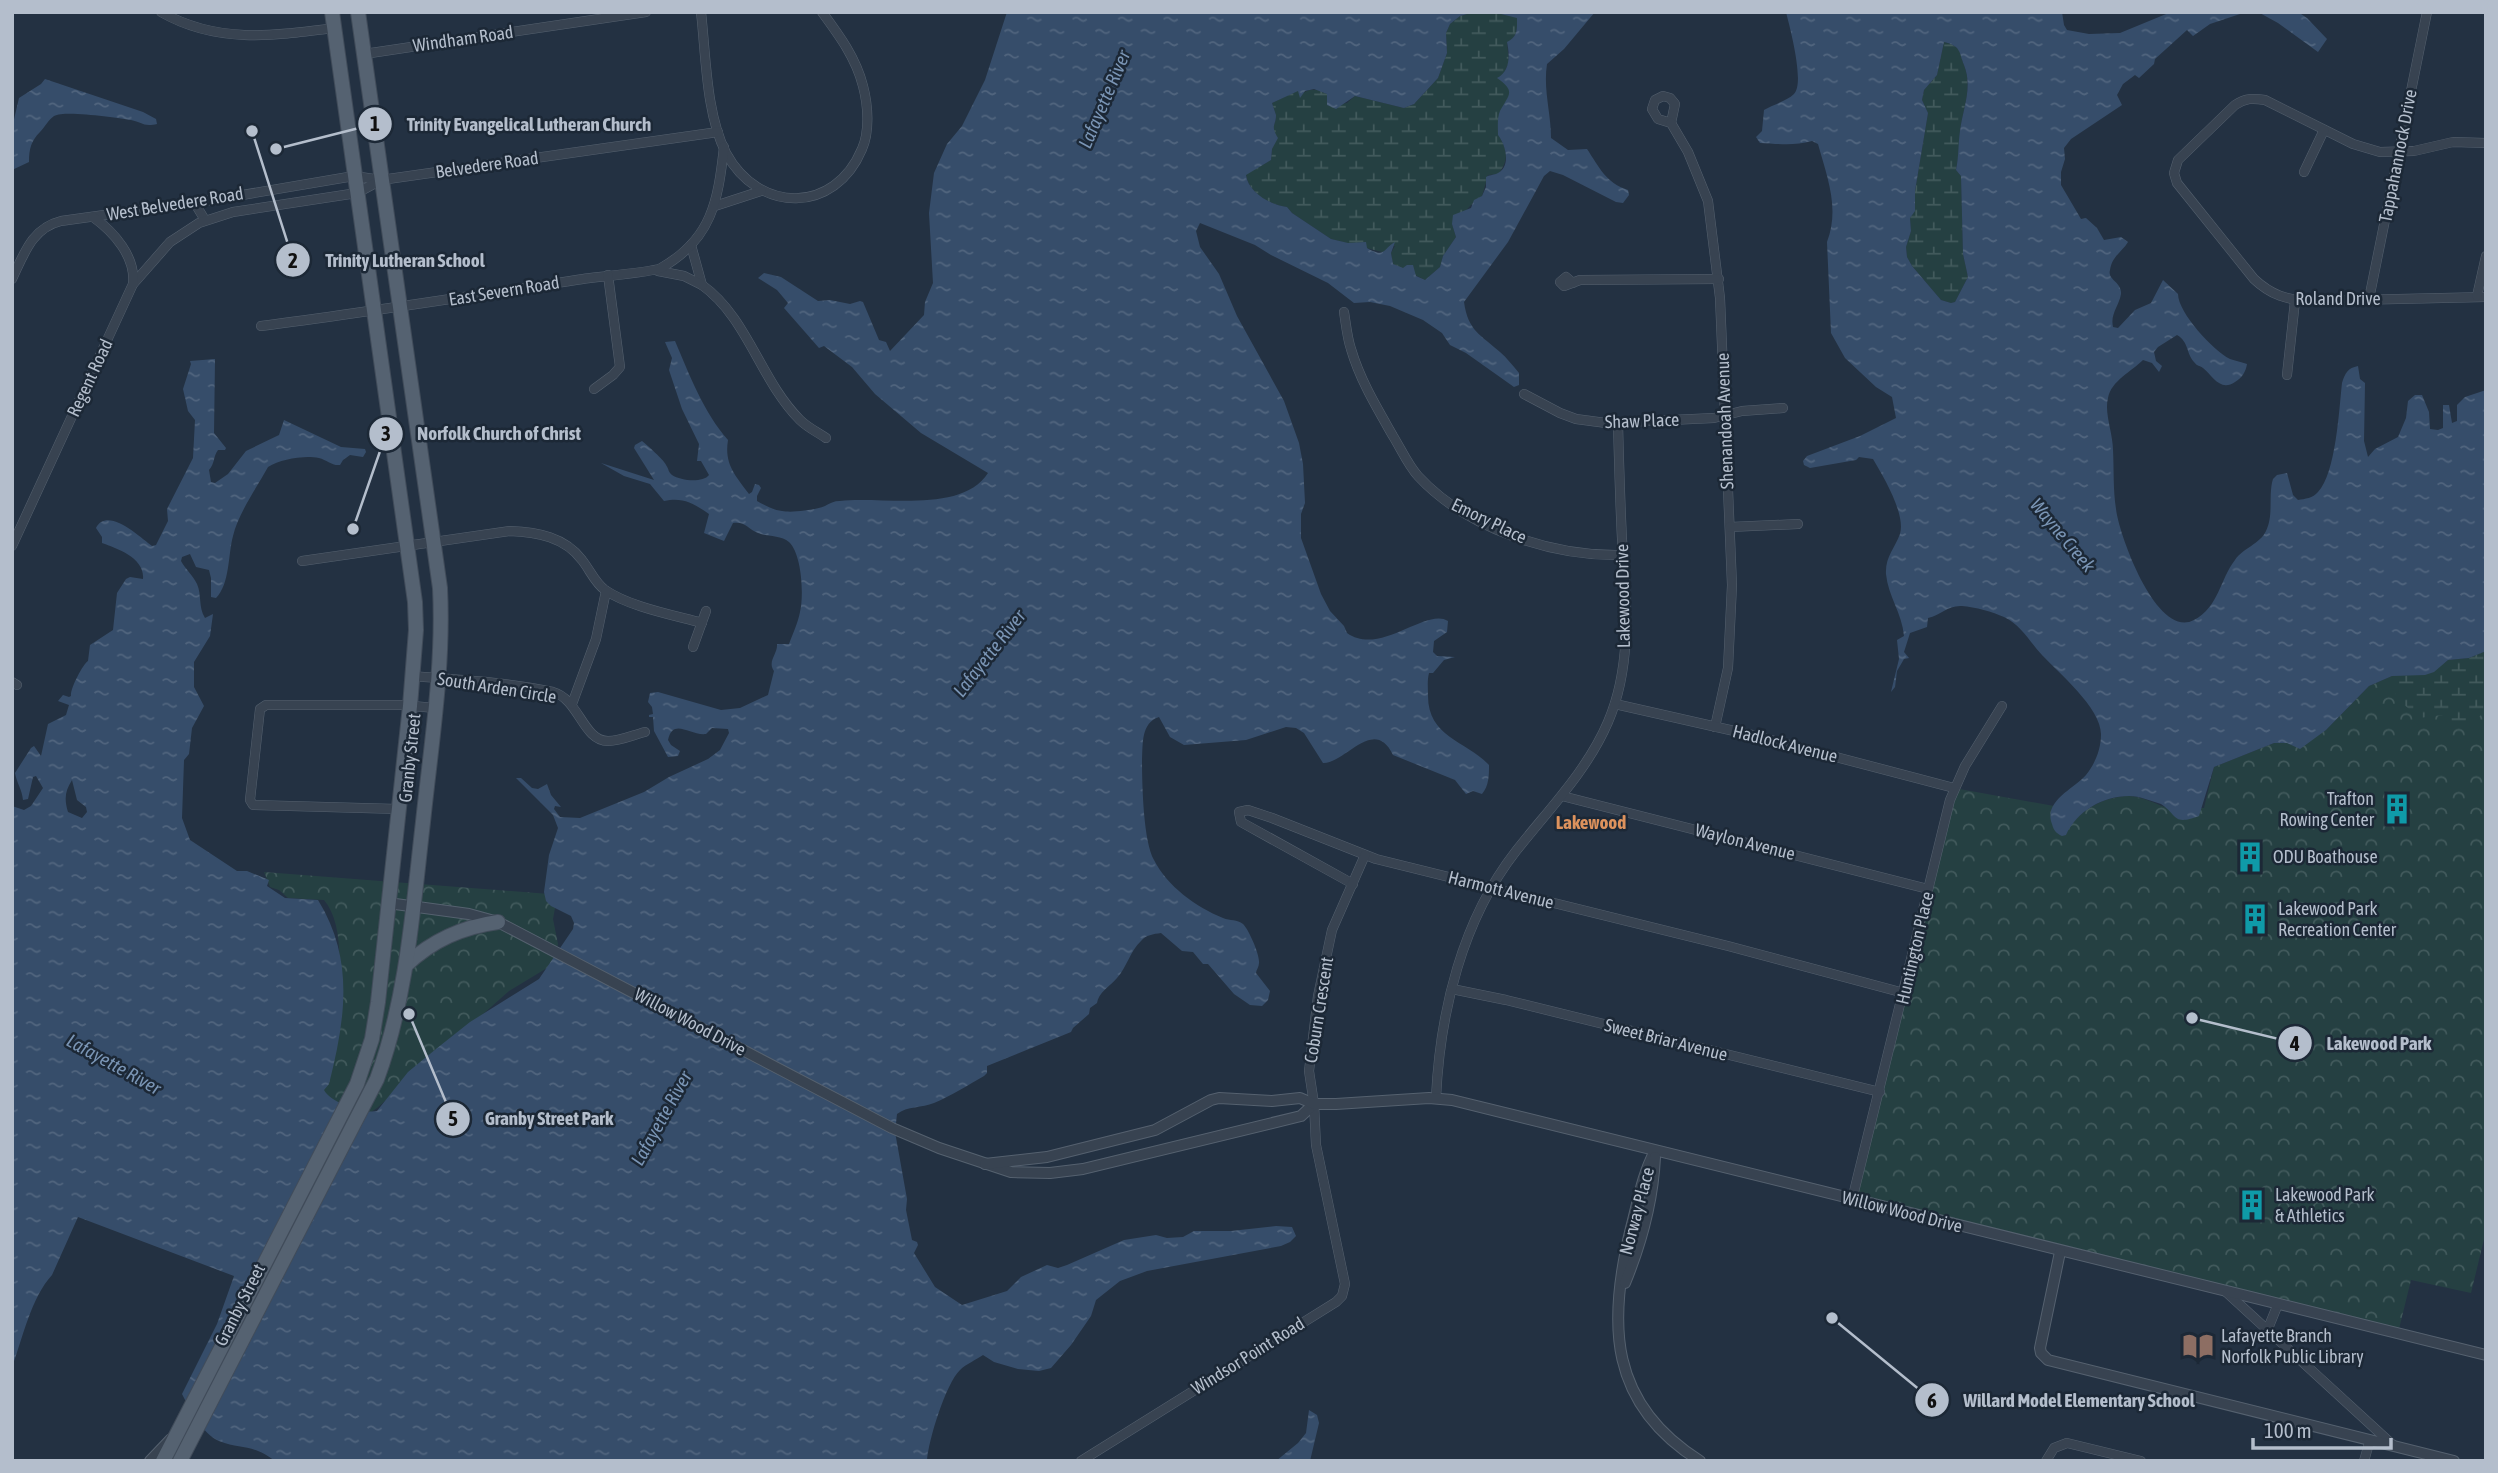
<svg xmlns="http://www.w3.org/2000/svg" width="2498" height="1473" viewBox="0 0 2498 1473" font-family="'Asap Condensed',sans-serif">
<defs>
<pattern id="forest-crowns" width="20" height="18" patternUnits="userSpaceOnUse" patternTransform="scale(1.75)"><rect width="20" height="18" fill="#254042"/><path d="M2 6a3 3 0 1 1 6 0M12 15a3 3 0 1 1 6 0" fill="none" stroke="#425a5c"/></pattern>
<pattern id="wetland-marsh" width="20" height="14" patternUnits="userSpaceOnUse" patternTransform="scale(1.75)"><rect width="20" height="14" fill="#254042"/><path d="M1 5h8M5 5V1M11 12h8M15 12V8" fill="none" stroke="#425a5c"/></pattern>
<pattern id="water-ripples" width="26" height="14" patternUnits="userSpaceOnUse" patternTransform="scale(1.75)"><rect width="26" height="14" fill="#364d6a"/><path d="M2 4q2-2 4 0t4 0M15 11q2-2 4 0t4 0" fill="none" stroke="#51657e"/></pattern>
</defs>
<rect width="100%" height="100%" fill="#233142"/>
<g fill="url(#forest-crowns)">
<path d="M2486,651V1231L2471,1293L2411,1280L2398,1333L1852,1200L1954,788L2054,806L2051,810L2066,834C2077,811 2102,797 2128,796C2141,796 2153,803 2165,807C2177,810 2192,808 2204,808L2214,767L2274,743H2287L2326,730L2369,686L2392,676L2469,658Z"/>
<path d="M264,872L549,894L555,908L553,919L558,944L554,958L547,968L509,991L377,1108L358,1121L318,1090C328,1043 357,939 324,900L288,898L279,890L270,887Z"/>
</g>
<g fill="url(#wetland-marsh)">
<path d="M1474,12H1493L1517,17C1517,30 1518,36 1507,43L1509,62L1503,75L1509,90V97L1500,112L1498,135C1508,148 1509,161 1498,174L1488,175L1482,196C1474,200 1461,217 1452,224L1456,237L1443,256L1440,267L1425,280L1393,264L1391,253L1395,246L1390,245L1385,252H1382L1331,239L1292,213L1287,207C1270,205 1248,193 1246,174L1271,160L1272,149L1277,138C1270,126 1276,126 1276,115L1272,103L1299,90L1300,96C1313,82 1329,95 1342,104L1347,103L1355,96L1404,108L1414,104L1438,78L1447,53L1446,33L1450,24L1460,16Z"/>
<path d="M1944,42C1962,47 1959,51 1964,65C1973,87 1963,108 1960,131C1959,144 1959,156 1956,170L1961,176L1963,254L1968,277L1955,302L1951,303L1941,300L1912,266L1907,257L1906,247L1911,231L1910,218L1915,210V191L1928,113L1922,100L1924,90L1937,75Z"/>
<path d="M2486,651V710L2469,727L2447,725L2442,715L2419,718L2399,700L2387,678L2434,672L2448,660L2469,658Z"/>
</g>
<g fill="url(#water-ripples)" fill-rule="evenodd">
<path d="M1007,12H1474L1460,16L1450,24L1446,33L1447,53L1438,78L1414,104L1404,108L1355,96L1336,109L1327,105V94L1314,89L1305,91L1300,98L1298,91L1272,103L1276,115C1276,126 1270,125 1278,138L1272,149L1271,160L1246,175C1248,192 1270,205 1287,207L1292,213L1331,239L1348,243L1366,242L1367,248C1386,259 1383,248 1395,242L1391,253L1393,264L1403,268L1407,265H1413L1416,276L1425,280L1440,267L1443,256L1456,237L1452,224L1453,215L1471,208L1474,200L1482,196L1486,187V177C1489,175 1493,175 1496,174C1512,168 1506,145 1498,135C1498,128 1497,118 1500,111C1508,95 1517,92 1497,78C1510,71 1510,56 1507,42C1518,36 1517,30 1517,18L1493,12H1595L1564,49L1547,64C1543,89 1551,113 1551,138L1568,150L1587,149C1599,167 1606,183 1628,190L1629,195L1623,203L1616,202L1563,175L1550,171L1544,176L1508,242L1464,302C1468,331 1481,335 1500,352C1507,358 1513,366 1519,373V385L1514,387L1466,353L1450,345L1442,333L1423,320L1390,306L1370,302L1354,303L1328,283L1271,255L1255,245L1200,223L1196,231L1200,247L1219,274L1237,316L1284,401L1299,443L1303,464L1305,503L1301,514V538L1321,594L1330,611L1344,626L1347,633C1380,657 1426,607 1448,621L1447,632L1434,641L1433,652L1437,656L1455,657L1444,660L1433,673H1429C1427,681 1428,688 1428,696C1428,737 1466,741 1489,765C1489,775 1489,786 1482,794L1473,791L1466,794L1455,780L1393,755C1374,715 1345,764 1323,763L1304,733L1296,728L1286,727L1246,740L1184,745L1170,737L1159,717C1141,723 1143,743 1142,759C1142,782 1143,841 1154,860C1167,886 1196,907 1223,918C1230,921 1237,919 1243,924C1249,930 1260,955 1259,963C1259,967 1256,970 1256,973L1270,991L1268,1000L1262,1006L1250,1005L1234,994L1208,964H1203L1193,952L1182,951L1161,933C1153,934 1146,935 1141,941C1130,951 1127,967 1117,978C1110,986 1098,993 1097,1003L1090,1008L1089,1014L1073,1028L1071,1032L987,1066V1073L984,1076C968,1085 951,1096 934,1103C922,1108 907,1106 897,1114L895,1132L907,1199L906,1210L912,1240L917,1242L918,1245L914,1253L935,1287L962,1305L1007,1291L1021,1277L1047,1265L1058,1268L1067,1265L1124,1240L1156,1235L1167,1238L1183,1237L1194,1231H1231L1276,1226L1292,1227L1296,1236L1290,1242L1281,1246L1147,1271L1120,1281L1096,1300L1091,1316L1071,1345L1051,1368L1039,1371L1018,1369L994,1362L983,1355C976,1360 966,1364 960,1370C946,1383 928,1441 927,1461H275C251,1443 242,1450 219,1441C203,1434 190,1410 182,1394L217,1324L234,1276L78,1217L52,1275C31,1298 23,1337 12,1367V806L24,810L31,806L43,788L36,776L33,777L28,799L23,800C22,789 17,784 15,773L31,748L34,746L41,756L48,724L66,715L69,705L58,701L63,695L69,697L71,696C70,689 83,664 88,661L90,645L113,630L117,593L126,579L130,577L143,579C145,558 118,549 102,543V537L96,528C107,506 140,537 152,546L156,545L168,521L167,509L193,458L195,420L188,411L183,389L191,364L190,361L215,359L214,433L226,448L225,450H218C213,457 215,463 209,470L211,482L215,483L228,474L246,451L279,435L284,420L341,447L365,449L366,452L363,457L350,455L343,460L340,465C332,466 327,460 319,458C304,455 281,459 268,467C257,487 238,514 233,536C228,554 230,584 216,598L211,597V578L209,570L196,567L190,554L182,557L181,561C186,570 192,574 197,584C202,595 198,607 205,618L213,614L210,636L194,662V687L204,706L192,728L189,754L184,760L182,818L190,840L237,871H247L269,880L267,886L285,898L318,900C355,960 345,1020 329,1084L324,1090C331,1103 363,1114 377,1111L408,1072L436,1049L470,1022L539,979L573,929L574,923L571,916L551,906L546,901L544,892L549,855L558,828L553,815L516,778H521L532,788L538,789L547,784L551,795L561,807L555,806L554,809L560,817L580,818L644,792L669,777L708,759L720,750L729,733L728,729L712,728L706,734C690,736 673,717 668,740L671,745L680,751L678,756L668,757L654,731L653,717H649V715L653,714L652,707L648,702L650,693L658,692L721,710L740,708L768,695L774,671C767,661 778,654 777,644H789C793,633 798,623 800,612C804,596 802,554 789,542C781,535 767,537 758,533C748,529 745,521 733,523L724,541L704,533L709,514C693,503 683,497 664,501L650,484L624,476L601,463L654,480L634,448L635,445L642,441C646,444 665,461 666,465C670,471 667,470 672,475C681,481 703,483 709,475L701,461H697L699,444L682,409L669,370L672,358L665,342L675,341C689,374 704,413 728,440C724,464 735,475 749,494L752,492L755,484L759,485L761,488L757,496V501C764,505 773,510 782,511C792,513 815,510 825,506C830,503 834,501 840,501C882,496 962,514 988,473L921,433L875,394L852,367L824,346L819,348L784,308L788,303L777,290L758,278L764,273L781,277L818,301L830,300L850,304L860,301L863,302L879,340L886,342L890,351L924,315L925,302L933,283L929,213L934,173L947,144L962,126L985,80ZM72,780L77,800L86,807L87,812L82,818L68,812C64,799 65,791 72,780Z"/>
<path d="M1786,12H2062L2064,25L2067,30L2089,34L2120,33L2171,12H2246L2210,24L2193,36L2187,30L2155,59L2154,64L2139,78L2135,75L2123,84L2117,95L2122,105L2071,139L2064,148L2065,159L2061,172V185L2081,219L2086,218L2097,228L2104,240L2121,237L2128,242C2122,252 2112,256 2110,270C2107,280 2122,282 2121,294C2119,306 2110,314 2113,327L2118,328L2135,310L2151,303L2163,280L2178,294C2178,313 2214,351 2230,359C2235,361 2242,362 2247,364C2246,371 2242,378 2235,382C2220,392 2213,376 2203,368C2199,365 2198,367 2194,362C2186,353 2189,342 2177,335L2158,347L2154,352L2156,361L2162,366L2159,372L2152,363L2143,360C2132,371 2111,381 2108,398C2104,413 2113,433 2113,450C2114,470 2113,490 2116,509C2119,535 2157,640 2194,620C2219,607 2220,579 2235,560C2243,548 2260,544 2266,531C2274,515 2268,495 2273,479L2277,475L2287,473L2293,495L2298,500C2305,499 2313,498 2318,492C2336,473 2339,410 2342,383C2345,373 2348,368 2358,366L2360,379L2365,383L2364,441L2368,457L2375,449L2398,437L2406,418L2408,401L2415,395H2422L2429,412L2430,429L2438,430L2443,428V405H2449L2452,423L2457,421V405L2465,397L2486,390V651L2469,658L2448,660L2434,672L2425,675L2392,676L2369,686L2326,730L2300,749L2287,743H2274L2214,767L2199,816C2172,826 2178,815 2161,804C2151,801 2140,796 2129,796C2103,796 2077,811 2066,835L2062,836C2056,833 2054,831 2052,824C2043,801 2074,789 2086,775C2095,764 2101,749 2101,735C2102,709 2059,673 2042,655C2030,642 2021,625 2004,617C1993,612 1975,607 1962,606C1948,605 1941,615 1928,618L1927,627L1910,633L1904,652L1909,658L1904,659L1897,671L1895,687L1891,692L1899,659L1897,640L1904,636C1902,613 1888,596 1886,574C1885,557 1895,548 1900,534C1906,514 1883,476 1873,459L1859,457L1856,460L1810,468L1804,465L1803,461L1807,456L1860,436L1896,418L1892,397L1876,387L1845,358L1831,333L1827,242C1840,208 1827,177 1818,144L1812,141C1794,146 1779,144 1760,143L1756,137L1762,131L1764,110C1772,105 1787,101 1794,94C1805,83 1790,28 1786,12ZM1944,42C1961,46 1959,52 1964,65C1973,87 1963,108 1960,131C1958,145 1959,156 1956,170L1961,176L1963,254L1968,277L1955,302L1951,303L1941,300L1912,266L1907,257L1906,247L1911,231L1910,218L1915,211V191L1928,113L1922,100L1924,90L1937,75Z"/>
<path d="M2258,12H2298L2307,18L2327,39L2318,52L2278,23Z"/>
<path d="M45,79L143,112L156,119L157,124C143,127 142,122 131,120C116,118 66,110 54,116C48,120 45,127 40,132C31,141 29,149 29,162L12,170V128L19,98L41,84Z"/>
<path d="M1309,1410L1317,1415L1319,1423L1310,1461H1276L1298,1443L1306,1433Z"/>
</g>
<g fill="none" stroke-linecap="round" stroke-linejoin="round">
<g stroke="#55616f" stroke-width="10">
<g id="minor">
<path d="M161,12C217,44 273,36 334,28"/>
<path d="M701,12C706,56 706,114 726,153C759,214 835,214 862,149C870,131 868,105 863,86C856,58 839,35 822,12"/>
<path d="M364,54L646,12"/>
<path d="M1663,96L1670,98L1675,104L1671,123L1658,119L1652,109L1655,100Z"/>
<path d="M1671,123L1688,152L1708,201L1720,298L1732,585L1728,668L1715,727"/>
<path d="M2486,143L2453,142L2414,151L2380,152L2353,144L2265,100C2253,98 2245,98 2235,105L2178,160L2174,173L2177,183L2254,279C2271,295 2287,300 2310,301L2486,297"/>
<path d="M2304,172L2324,130"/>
<path d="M194,202L205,220"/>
<path d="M715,206L761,191"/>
<path d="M691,245L702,285C748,318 760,380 800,420C807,427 817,432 826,438"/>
<path d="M658,271L684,276L702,285"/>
<path d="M12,279C24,254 32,228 61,221L219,199L354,176L381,180L718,132"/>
<path d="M134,283L170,242L199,223L233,212L357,193L381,180"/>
<path d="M1573,283L1566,277L1560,282L1564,286L1580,280L1719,279"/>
<path d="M2477,296L2486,256"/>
<path d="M2369,299L2427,12"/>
<path d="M1344,312C1346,324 1347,337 1351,349C1360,380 1377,408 1393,436C1401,449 1408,465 1418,476C1467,529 1553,557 1623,555"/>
<path d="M261,326C369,312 475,295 583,279C596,277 654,272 661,268C712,239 718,201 724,147"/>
<path d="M2287,375L2295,301"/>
<path d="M594,389L613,375L620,367L608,275"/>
<path d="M1524,394L1560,413L1576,419L1606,423L1714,418L1742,411L1783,408"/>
<path d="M1730,527L1798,524"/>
<path d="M12,546L133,284C136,257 114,232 93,217"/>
<path d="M302,561L510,531C537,532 565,537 582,560C590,570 595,583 605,590C630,607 673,615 702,623"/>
<path d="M693,647L706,611"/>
<path d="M412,676C459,680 508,682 553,692C579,699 583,741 608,741C620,741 633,735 645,732"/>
<path d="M12,682L17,685"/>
<path d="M572,704L596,639L606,591"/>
<path d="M1615,704L1752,735L1954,788"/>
<path d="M1562,796L1928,889"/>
<path d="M398,809L253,805L250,800L260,709L266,705H402L435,708"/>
<path d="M1353,884L1241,822L1239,812L1248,810L1272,818L1376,859L1728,946L1904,993"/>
<path d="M1452,989L1506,1000L1880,1092"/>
<path d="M1436,1098C1440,1012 1462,920 1516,851C1549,809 1587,771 1608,722C1633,664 1626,601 1622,539C1620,500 1619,462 1618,423"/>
<path d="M1852,1200L1950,800L1965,766L2002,706"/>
<path d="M2225,1291L2394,1446"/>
<path d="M2267,1331L2278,1304"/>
<path d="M1081,1461L1336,1302L1342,1296L1345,1284L1316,1145L1314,1104L1309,1071L1318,996L1332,930L1365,855"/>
<path d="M2046,1461L2054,1448L2067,1443L2141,1461"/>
<path d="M2364,1461L2370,1440"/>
</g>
</g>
<g stroke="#55616f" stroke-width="12">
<g id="tertiary">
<path d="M388,903L469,914L498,922L892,1128L939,1148L1011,1172L1050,1173L1083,1169L1301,1116L1314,1104"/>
<path d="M1655,1151C1642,1175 1638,1202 1631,1228C1607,1324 1609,1404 1700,1461"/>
<path d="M985,1164L1047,1157L1155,1130L1211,1100L1219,1098L1272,1101L1300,1098L1314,1104H1336L1429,1098L1452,1100L2486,1355"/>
<path d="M2060,1252L2040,1348L2041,1353L2048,1360L2454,1461"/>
<path d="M1625,1283C1641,1244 1653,1200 1655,1157"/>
<path d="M150,1461L171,1439"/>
</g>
</g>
<g stroke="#414c5a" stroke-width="16">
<g id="primary">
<path d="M406,965C433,940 462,927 498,922"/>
<path d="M163,1461L357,1084L372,1039L378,1002L410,706L416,630L415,602L332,12"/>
<path d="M180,1461L377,1079C407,998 413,908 423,822C431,745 444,667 440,588L358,12"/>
</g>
</g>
<use href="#minor" stroke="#384351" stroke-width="9"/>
<use href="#tertiary" stroke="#384351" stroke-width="10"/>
<use href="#primary" stroke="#556271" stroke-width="14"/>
</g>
<defs>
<g id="building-bare" transform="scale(2.415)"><path d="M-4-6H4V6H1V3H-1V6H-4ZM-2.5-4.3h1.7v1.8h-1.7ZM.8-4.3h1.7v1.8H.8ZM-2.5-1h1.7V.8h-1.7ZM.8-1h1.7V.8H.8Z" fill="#0f9aa8" stroke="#1c2836" stroke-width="2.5" paint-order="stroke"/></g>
<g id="library-bare" transform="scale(2.415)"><path d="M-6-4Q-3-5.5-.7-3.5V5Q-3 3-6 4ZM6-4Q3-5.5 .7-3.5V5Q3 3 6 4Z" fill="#8d6e63" stroke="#1c2836" stroke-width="2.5" paint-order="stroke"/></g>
</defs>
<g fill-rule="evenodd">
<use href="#building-bare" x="2397" y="809"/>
<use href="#building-bare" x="2250" y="857"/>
<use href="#building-bare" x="2255" y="919"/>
<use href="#building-bare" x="2252" y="1205"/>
<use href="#library-bare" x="2198" y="1346"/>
</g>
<g text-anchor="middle" stroke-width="5" stroke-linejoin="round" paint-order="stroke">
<g font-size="18" fill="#b4becc" stroke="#1c2836">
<text transform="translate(463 39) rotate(-8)" y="6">Windham Road</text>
<text transform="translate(2398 156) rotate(-79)" y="6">Tappahannock Drive</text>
<text transform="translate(487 165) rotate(-8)" y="6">Belvedere Road</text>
<text transform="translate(175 204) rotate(-9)" y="6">West Belvedere Road</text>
<text transform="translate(504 291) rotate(-9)" y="6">East Severn Road</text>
<text x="2338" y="305">Roland Drive</text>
<text transform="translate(90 378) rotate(-65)" y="6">Regent Road</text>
<text transform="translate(1642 421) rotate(-2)" y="6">Shaw Place</text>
<text transform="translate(1725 421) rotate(-92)" y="6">Shenandoah Avenue</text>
<text transform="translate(1489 521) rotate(26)" y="6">Emory Place</text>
<text transform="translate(1623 596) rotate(-91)" y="6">Lakewood Drive</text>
<text transform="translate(497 688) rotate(9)" y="6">South Arden Circle</text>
<text transform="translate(1785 744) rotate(14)" y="6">Hadlock Avenue</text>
<text transform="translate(410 758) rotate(-84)" y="6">Granby Street</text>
<text transform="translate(1745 842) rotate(14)" y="6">Waylon Avenue</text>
<text transform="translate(1501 890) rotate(14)" y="6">Harmott Avenue</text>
<text transform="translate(1915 948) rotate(-77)" y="6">Huntington Place</text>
<text transform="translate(1319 1010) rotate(-81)" y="6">Coburn Crescent</text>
<text transform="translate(690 1022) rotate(28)" y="6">Willow Wood Drive</text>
<text transform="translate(1666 1040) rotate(14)" y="6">Sweet Briar Avenue</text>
<text transform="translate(1637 1211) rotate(-75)" y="6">Norway Place</text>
<text transform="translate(1902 1212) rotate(14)" y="6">Willow Wood Drive</text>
<text transform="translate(240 1305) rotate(-63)" y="6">Granby Street</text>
<text transform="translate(1248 1356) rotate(-32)" y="6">Windsor Point Road</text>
</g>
<g font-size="18" fill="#b4becc" stroke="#1c2836" text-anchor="start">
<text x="2374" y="805" text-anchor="end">Trafton<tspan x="2374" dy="21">Rowing Center</tspan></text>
<text x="2273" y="863">ODU Boathouse</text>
<text x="2278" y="915">Lakewood Park<tspan x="2278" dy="21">Recreation Center</tspan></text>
<text x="2275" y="1201">Lakewood Park<tspan x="2275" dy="21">&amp; Athletics</tspan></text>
<text x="2221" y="1342">Lafayette Branch<tspan x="2221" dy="21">Norfolk Public Library</tspan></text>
</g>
<g font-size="19" font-style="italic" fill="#7a95b5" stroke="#1c2836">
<text transform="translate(1104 99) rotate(-67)" y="7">Lafayette River</text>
<text transform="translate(2063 535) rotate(50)" y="7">Wayne Creek</text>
<text transform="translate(989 653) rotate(-52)" y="7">Lafayette River</text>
<text transform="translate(114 1064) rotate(29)" y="7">Lafayette River</text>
<text transform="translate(661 1118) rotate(-61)" y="7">Lafayette River</text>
</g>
<g font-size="19" font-weight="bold" fill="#dd925d" stroke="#1c2836">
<text x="1591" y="829">Lakewood</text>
</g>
</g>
<path fill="none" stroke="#b4becc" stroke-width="2.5" d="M276 149L375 124M252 131L293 260M353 529L386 434M2192 1018L2295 1043M409 1014L453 1119M1832 1318L1932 1400"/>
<g fill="#b4becc" stroke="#1c2836" stroke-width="2.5">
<circle cx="276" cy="149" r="7"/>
<circle cx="252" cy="131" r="7"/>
<circle cx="353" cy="529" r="7"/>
<circle cx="2192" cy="1018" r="7"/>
<circle cx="409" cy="1014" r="7"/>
<circle cx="1832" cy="1318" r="7"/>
<circle cx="375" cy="124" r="18"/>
<circle cx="293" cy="260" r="18"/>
<circle cx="386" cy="434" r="18"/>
<circle cx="2295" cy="1043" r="18"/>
<circle cx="453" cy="1119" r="18"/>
<circle cx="1932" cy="1400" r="18"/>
</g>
<g font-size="21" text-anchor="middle" font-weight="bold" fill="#111">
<text x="375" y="131">1</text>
<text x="293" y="268">2</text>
<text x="386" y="441">3</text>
<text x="2295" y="1051">4</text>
<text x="453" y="1126">5</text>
<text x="1932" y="1408">6</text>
</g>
<g font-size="19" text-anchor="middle" font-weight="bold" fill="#b4becc" stroke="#1c2836" stroke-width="5" stroke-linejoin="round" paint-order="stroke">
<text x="529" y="131">Trinity Evangelical Lutheran Church</text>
<text x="405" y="267">Trinity Lutheran School</text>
<text x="499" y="440">Norfolk Church of Christ</text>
<text x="2379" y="1050">Lakewood Park</text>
<text x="549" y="1125">Granby Street Park</text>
<text x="2079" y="1407">Willard Model Elementary School</text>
</g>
<rect width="2498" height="1473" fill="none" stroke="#b4becc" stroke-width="28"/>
<path d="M2253 1438v10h138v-10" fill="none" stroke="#b4becc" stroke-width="3.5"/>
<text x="2264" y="1438" font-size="21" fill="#b4becc" stroke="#1c2836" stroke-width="5" paint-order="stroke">100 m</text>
</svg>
